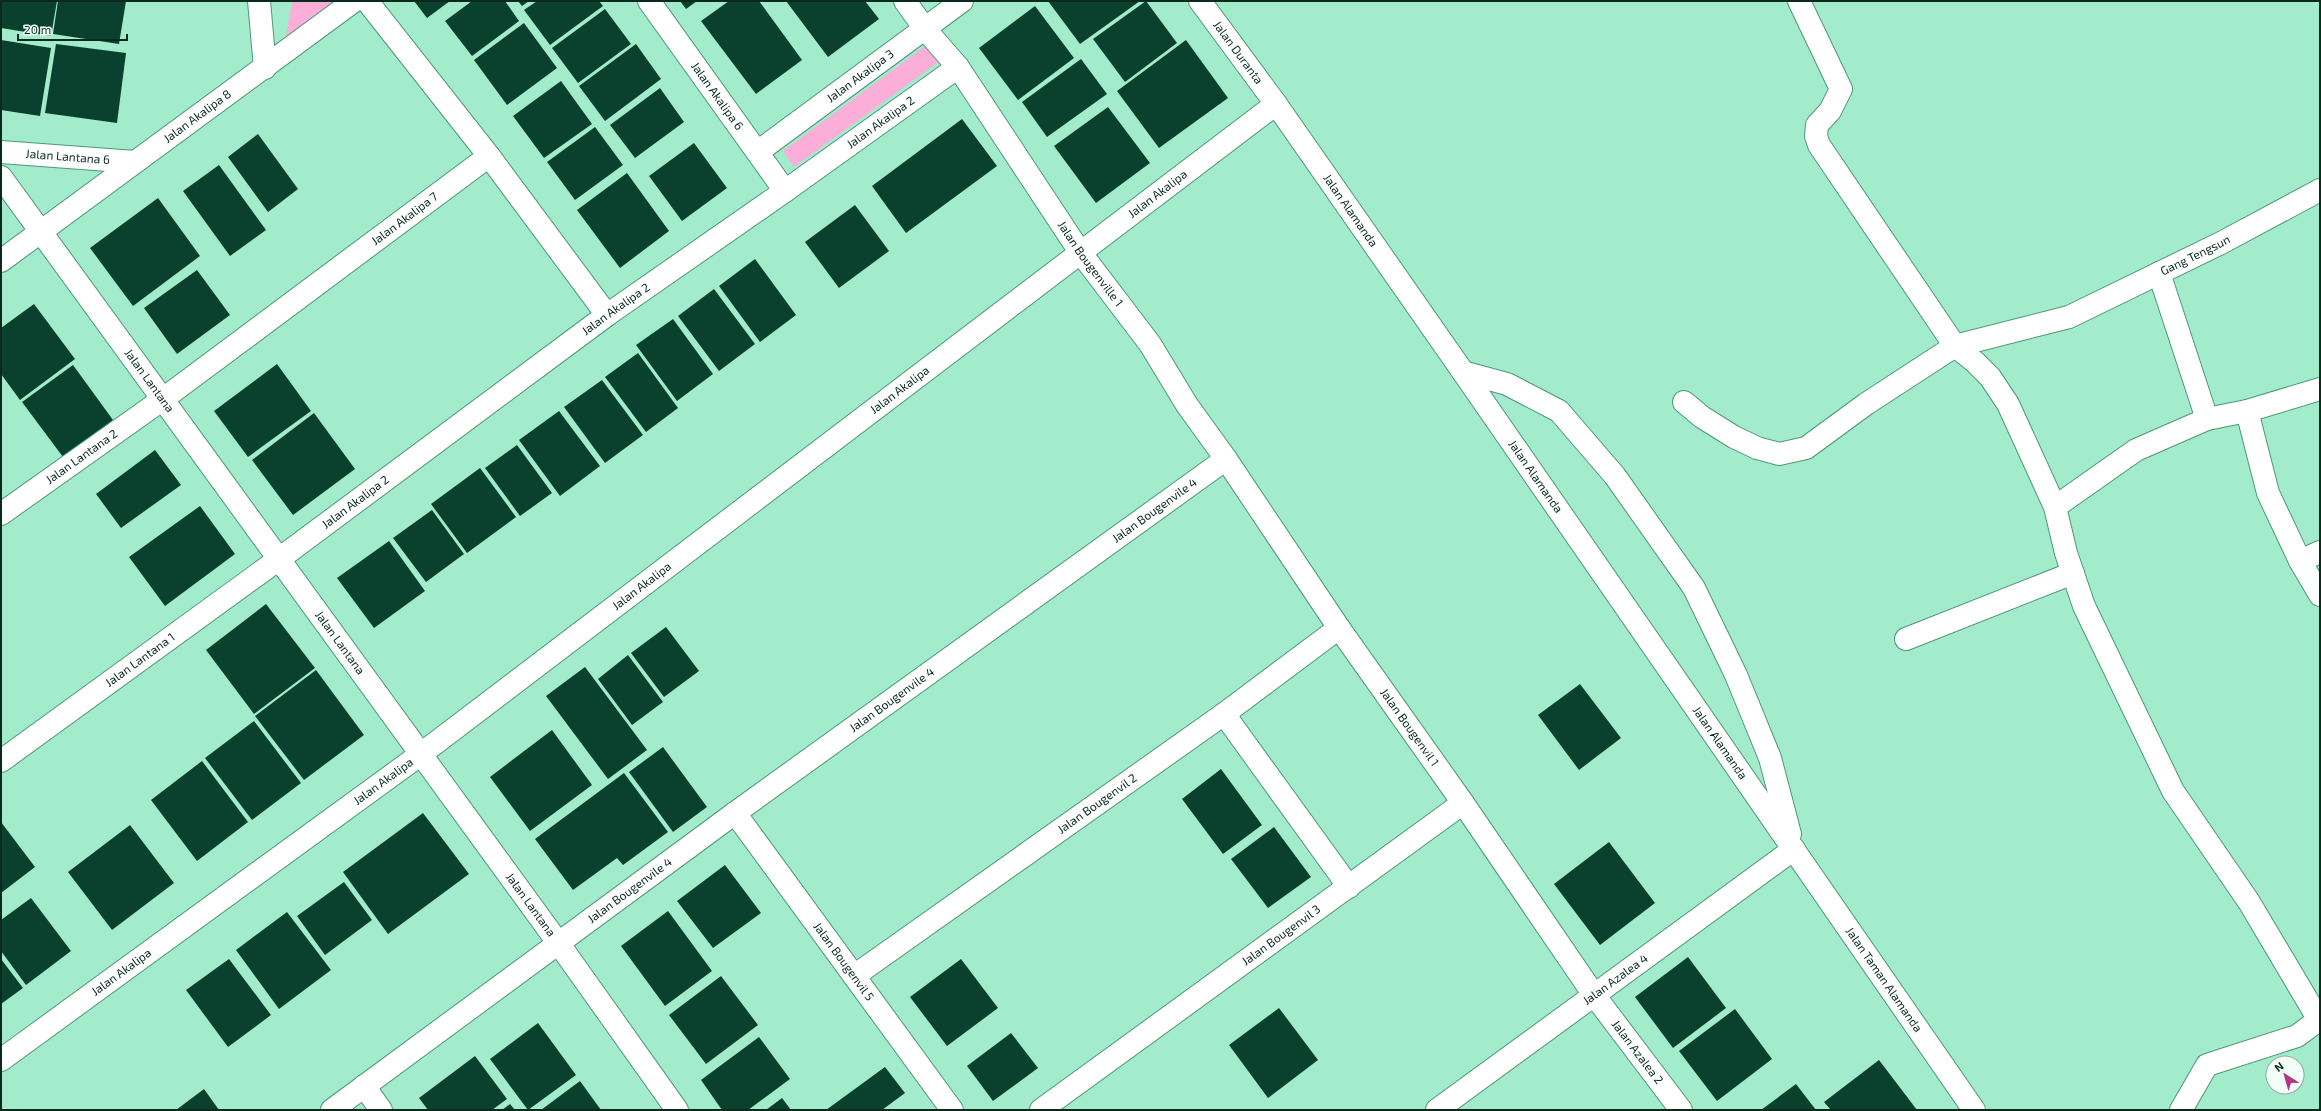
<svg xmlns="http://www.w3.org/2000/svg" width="2321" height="1111" viewBox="0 0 2321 1111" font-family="'Exo 2',sans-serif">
<rect width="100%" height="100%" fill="#a2eccc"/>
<g fill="#faaed8">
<path d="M292,1H337L285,43Z"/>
<path d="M932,41L944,58L794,167L783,151Z"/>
</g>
<g fill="#09412e">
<path d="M1,1H57L51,36L1,28Z"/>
<path d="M58,1H126L119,44L53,34Z"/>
<path d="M414,1H450L427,18Z"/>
<path d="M472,1H505L519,21L472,56L445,21Z"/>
<path d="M518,1H529L522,6Z"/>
<path d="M537,1H599L603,6L550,45L524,10Z"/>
<path d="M680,1H697L686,9Z"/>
<path d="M729,1H759L802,60L756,94L701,21Z"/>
<path d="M786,1H865L879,19L828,57Z"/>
<path d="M1048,1H1140L1080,44Z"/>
<path d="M1146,1L1177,43L1125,82L1093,39Z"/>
<path d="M1035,6L1074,58L1018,100L979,48Z"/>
<path d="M605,9L631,44L578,83L552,48Z"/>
<path d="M524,23L557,68L507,105L474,60Z"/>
<path d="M1,40L51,48L40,116L1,110Z"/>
<path d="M1186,40L1228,98L1159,148L1117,91Z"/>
<path d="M56,44L126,53L117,123L45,113Z"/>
<path d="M636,44L661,79L605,121L579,86Z"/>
<path d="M1081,59L1107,94L1047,137L1022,102Z"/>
<path d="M561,81L592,124L544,158L513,116Z"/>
<path d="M660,88L684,122L635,158L610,125Z"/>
<path d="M1108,107L1150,163L1096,203L1054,146Z"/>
<path d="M962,119L997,166L906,233L872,186Z"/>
<path d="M595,127L623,165L575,200L547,162Z"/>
<path d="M258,134L298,189L268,212L228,157Z"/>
<path d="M694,143L727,188L682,221L649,176Z"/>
<path d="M219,165L266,230L230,256L183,191Z"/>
<path d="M627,173L669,231L620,268L577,210Z"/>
<path d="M158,198L200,256L133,306L90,248Z"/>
<path d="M855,205L889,251L839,288L805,242Z"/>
<path d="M755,259L796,315L760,342L719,286Z"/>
<path d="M197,270L230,315L177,354L144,308Z"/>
<path d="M714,289L755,344L719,371L678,316Z"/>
<path d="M34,304L75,359L20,400L1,374V328Z"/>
<path d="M673,319L713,374L677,401L636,345Z"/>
<path d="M638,353L678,408L646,432L605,377Z"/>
<path d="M277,364L311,411L248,457L214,411Z"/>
<path d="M73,365L113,420L63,457L22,402Z"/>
<path d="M602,380L643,435L605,463L564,407Z"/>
<path d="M559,411L600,466L560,496L519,440Z"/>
<path d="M314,413L355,469L293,515L252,460Z"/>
<path d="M517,445L552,493L520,516L485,468Z"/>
<path d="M155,450L181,485L121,528L96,494Z"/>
<path d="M480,468L516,517L467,553L431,504Z"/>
<path d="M200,506L235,554L165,606L129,557Z"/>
<path d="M432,510L464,554L426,582L393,538Z"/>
<path d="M389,541L425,591L374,628L337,578Z"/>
<path d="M266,604L315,668L254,714L206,650Z"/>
<path d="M666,627L699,671L664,697L631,653Z"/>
<path d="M628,655L663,702L632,725L598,679Z"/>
<path d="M585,667L647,750L608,779L546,696Z"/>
<path d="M316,670L364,735L304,780L255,716Z"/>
<path d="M1580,684L1621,738L1579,770L1538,715Z"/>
<path d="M254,721L301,783L252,820L205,758Z"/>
<path d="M552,730L592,785L530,831L490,777Z"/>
<path d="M663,747L707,807L673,832L629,772Z"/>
<path d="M202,761L248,822L197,861L151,800Z"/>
<path d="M1221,769L1262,825L1223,854L1182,799Z"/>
<path d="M624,773L668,832L623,865L617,858L573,890L535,839Z"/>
<path d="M423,813L469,874L388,934L343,872Z"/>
<path d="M1,822L35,867L1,893Z"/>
<path d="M130,825L174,883L112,930L68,872Z"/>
<path d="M1274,827L1311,877L1268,908L1231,859Z"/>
<path d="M1609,842L1655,903L1600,945L1554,884Z"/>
<path d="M725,865L761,913L713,948L677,901Z"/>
<path d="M344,882L372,920L325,955L297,916Z"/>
<path d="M31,898L71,951L26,985L1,951V920Z"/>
<path d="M668,911L712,971L665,1006L621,946Z"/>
<path d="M287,912L331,970L279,1009L236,950Z"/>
<path d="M1688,957L1726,1008L1673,1048L1635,997Z"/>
<path d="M1,959L23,988L1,1004Z"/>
<path d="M229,959L271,1015L228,1047L186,990Z"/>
<path d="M961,959L998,1008L947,1046L910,997Z"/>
<path d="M721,976L758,1025L706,1064L669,1015Z"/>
<path d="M1279,1008L1318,1060L1268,1098L1229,1045Z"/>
<path d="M1735,1009L1772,1059L1717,1101L1679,1051Z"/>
<path d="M538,1023L576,1075L528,1110L490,1059Z"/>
<path d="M1011,1033L1038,1068L993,1101L967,1066Z"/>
<path d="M759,1037L790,1079L748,1110H722L701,1080Z"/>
<path d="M475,1056L507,1099L492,1110H428L419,1098Z"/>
<path d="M1879,1060L1917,1110H1831L1824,1102Z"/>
<path d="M885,1067L905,1093L882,1110H826Z"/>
<path d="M580,1081L601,1110H541Z"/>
<path d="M1796,1084L1816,1110H1761Z"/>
<path d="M204,1089L219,1110H176Z"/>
<path d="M782,1098L791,1110H766Z"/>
<path d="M510,1104L515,1110H502Z"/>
</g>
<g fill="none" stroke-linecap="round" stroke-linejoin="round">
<g stroke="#4e9779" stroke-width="24">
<g id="street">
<path d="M259,1L265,68"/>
<path id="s1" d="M649,1L785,191"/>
<path id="s2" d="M905,1L925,29L958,67L1080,252L1150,344L1187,405L1226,459L1339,628L1463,803L1594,995L1681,1110"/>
<path id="s3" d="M1200,1L1276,104L1463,372L1974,1110"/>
<path d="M1799,1L1841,89L1830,111L1817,125L1816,136L1819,145L1955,346L1975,362L1990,377L2008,404L2055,507L2066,553L2084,606L2173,791L2249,902L2319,1020"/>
<path id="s4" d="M759,151L962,1"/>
<path id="s5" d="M1,152L135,162"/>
<path d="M489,156L607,315"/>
<path id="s6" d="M1,177L559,944L677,1110"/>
<path id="s7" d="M1,261L354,1"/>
<path d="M2159,273L2207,419"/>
<path d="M1463,372L1507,384L1559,411L1615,476L1694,588L1736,675L1770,758L1790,834"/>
<path id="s8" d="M1684,402L1702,417L1734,437L1757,448L1779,454L1806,448L1866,404L1955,346L2069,317L2221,243L2320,190"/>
<path d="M2247,411L2268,493L2300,561L2320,595"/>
<path d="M2055,507L2136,450L2207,419L2247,411L2320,389"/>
<path id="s9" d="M1,514L163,399L489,156L367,1"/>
<path d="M2300,561L2320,552"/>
<path d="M1906,639L2073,573"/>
<path d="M1224,714L1349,887"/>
<path id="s10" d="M1,761L279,559L607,315L785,191L958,67"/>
<path id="s11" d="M735,813L952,1110"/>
<path id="s12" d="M854,976L1224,714L1339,628"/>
<path id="s13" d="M1,1060L421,754L1276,104"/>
<path d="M364,1086L381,1110"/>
<path id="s14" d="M332,1110L735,813L1226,459"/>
<path id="s15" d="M1041,1110L1463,803"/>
<path id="s16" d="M1437,1110L1794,849"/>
<path d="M2181,1110L2207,1065L2297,1036L2320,1019"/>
</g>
</g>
<use href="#street" stroke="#fff" stroke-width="22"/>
</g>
<g text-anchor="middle" stroke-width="4" stroke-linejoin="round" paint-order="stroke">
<g font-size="12" fill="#09291d" stroke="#f1fff8">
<text dy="4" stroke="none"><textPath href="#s3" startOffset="64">Jalan Duranta</textPath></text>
<text dy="4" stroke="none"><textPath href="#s4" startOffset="126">Jalan Akalipa 3</textPath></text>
<text dy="4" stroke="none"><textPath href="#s1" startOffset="117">Jalan Akalipa 6</textPath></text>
<text dy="4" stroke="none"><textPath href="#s7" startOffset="244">Jalan Akalipa 8</textPath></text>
<text dy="4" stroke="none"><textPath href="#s10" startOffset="1087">Jalan Akalipa 2</textPath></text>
<text dy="4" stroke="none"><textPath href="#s5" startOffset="67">Jalan Lantana 6</textPath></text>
<text dy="4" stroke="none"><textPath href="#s13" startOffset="1445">Jalan Akalipa</textPath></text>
<text dy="4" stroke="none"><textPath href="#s3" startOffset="258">Jalan Alamanda</textPath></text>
<text dy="4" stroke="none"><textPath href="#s9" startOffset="500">Jalan Akalipa 7</textPath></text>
<text dy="4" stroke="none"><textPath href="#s8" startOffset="576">Gang Tengsun</textPath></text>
<text dy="4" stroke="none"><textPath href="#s2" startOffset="322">Jalan Bougenville 1</textPath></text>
<text dy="4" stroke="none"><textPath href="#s10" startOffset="763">Jalan Akalipa 2</textPath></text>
<text dy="4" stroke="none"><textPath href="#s6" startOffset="252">Jalan Lantana</textPath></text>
<text dy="4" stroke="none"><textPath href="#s13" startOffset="1121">Jalan Akalipa</textPath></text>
<text dy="4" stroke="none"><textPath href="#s9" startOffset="99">Jalan Lantana 2</textPath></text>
<text dy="4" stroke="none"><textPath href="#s3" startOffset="582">Jalan Alamanda</textPath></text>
<text dy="4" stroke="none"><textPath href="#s10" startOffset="439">Jalan Akalipa 2</textPath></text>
<text dy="4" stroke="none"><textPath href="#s14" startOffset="1018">Jalan Bougenvile 4</textPath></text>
<text dy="4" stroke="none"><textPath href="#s13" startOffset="797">Jalan Akalipa</textPath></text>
<text dy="4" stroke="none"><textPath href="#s6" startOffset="576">Jalan Lantana</textPath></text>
<text dy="4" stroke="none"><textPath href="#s10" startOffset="172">Jalan Lantana 1</textPath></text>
<text dy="4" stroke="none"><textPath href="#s14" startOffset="694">Jalan Bougenvile 4</textPath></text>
<text dy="4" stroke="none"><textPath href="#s2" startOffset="885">Jalan Bougenvil 1</textPath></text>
<text dy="4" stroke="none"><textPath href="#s3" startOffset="906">Jalan Alamanda</textPath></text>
<text dy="4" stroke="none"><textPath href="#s13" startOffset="473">Jalan Akalipa</textPath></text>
<text dy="4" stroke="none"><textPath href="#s12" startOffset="298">Jalan Bougenvil 2</textPath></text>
<text dy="4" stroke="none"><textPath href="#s14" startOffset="370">Jalan Bougenvile 4</textPath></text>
<text dy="4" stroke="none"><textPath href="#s6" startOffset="900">Jalan Lantana</textPath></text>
<text dy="4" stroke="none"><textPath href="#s15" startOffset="297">Jalan Bougenvil 3</textPath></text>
<text dy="4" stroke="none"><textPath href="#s11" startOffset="184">Jalan Bougenvil 5</textPath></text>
<text dy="4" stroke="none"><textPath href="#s13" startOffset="149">Jalan Akalipa</textPath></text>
<text dy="4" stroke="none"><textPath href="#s16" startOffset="221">Jalan Azalea 4</textPath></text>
<text dy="4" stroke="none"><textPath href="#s3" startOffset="1194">Jalan Taman Alamanda</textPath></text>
<text dy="4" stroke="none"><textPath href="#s2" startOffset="1282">Jalan Azalea 2</textPath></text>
</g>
</g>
<rect width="2321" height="1111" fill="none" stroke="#09291d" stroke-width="4"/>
<g transform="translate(2285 1075) rotate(323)"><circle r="19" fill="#f1fff8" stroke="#94a9a0"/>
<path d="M0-3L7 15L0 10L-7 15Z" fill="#b43787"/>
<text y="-6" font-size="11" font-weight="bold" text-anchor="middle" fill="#09291d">N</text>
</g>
<path d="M18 34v6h109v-6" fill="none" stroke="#09291d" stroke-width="2"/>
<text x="24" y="34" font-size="12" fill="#09291d" stroke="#f1fff8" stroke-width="3" paint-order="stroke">20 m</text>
</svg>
